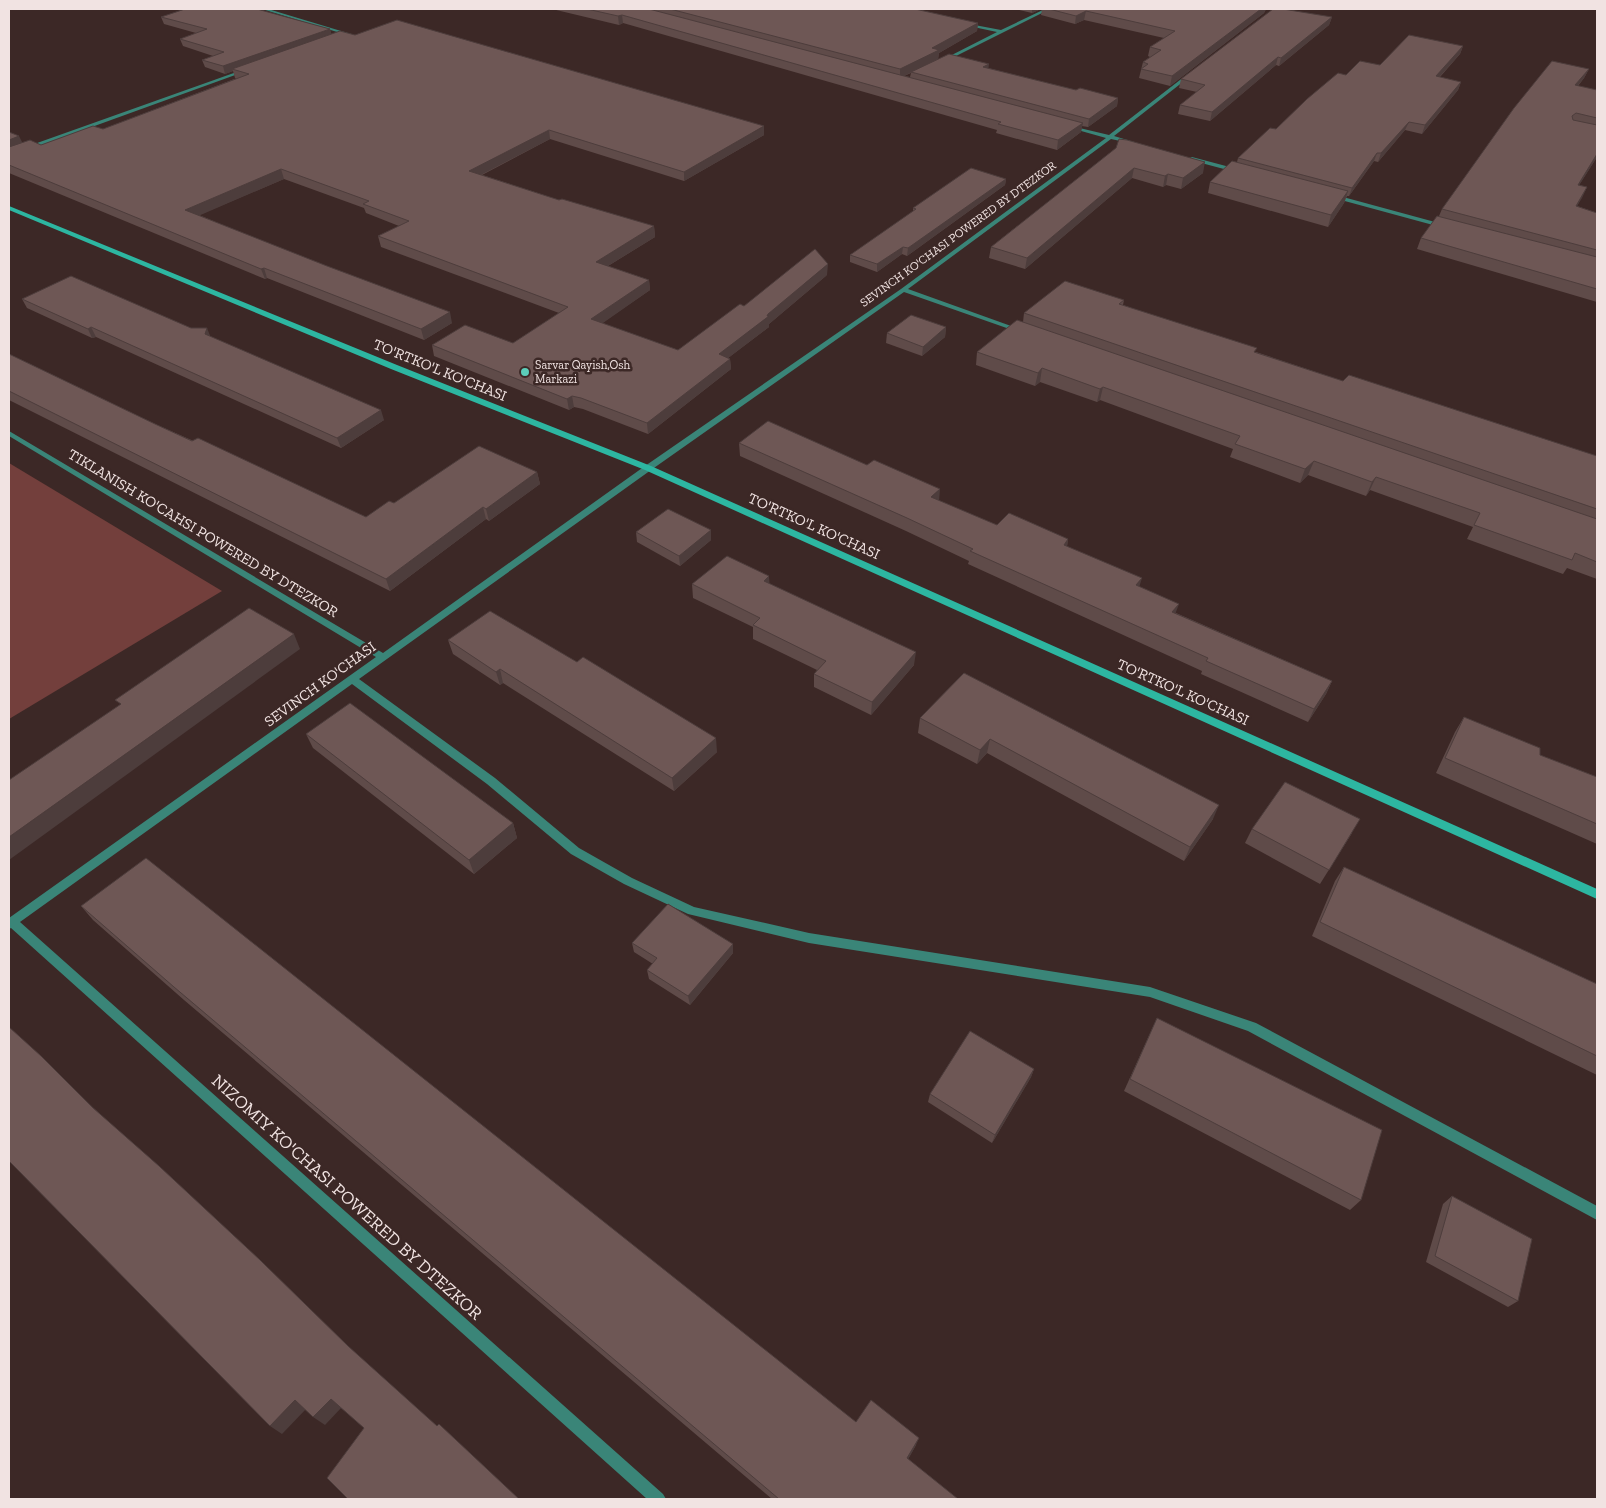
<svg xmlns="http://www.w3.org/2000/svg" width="1606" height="1508" viewBox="0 0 1606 1508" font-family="'Zilla Slab',serif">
<rect width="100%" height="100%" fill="#3c2826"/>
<path fill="#733f3c" d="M9,463L222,591L9,719Z"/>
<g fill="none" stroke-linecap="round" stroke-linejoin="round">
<g fill="#3a8578" fill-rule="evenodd">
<path d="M262,9H268L351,34L347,35Z"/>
<path d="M1045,9H1050L944,62L940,61L997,32L964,25V23L1001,30Z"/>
<path d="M245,69L249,70L9,157V153Z"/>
<path d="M1189,73L1193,74L1114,136L1134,142V144L1111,139L908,289L1022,330V332H1018L904,292L651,470L359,679L495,778L579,848L632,878L694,907L809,933L1150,987L1256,1023L1597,1206V1220L1248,1031L1150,997L809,943L688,914L624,884L571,854L487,784L352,684L20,922L663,1494L666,1499H647L11,928L9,929V918L376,657L9,436V431L383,653L645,466L901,289L1106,138L1067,127V125L1109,135Z"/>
<path d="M1192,157L1241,170L1242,171L1239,173L1190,160V158Z"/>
<path d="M1332,194L1446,225L1447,226L1444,228L1330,197V195Z"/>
</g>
<path fill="#2db6a1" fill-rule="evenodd" d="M9,206L397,365L651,466L1597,889V899L645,470L391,369L9,210Z"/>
</g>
<g fill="#5f4b49" fill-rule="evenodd">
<path d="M552,9H915L978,23L977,31L939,53L938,59L988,68L1076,90L1118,98L1117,106L1088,127L1082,126L1081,132L1057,150L996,133L997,130L623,23L619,25ZM911,73L910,77L904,76Z"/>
<path d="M1015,9H1041L1032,13Z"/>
<path d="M1042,9H1266L1264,13L1170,86L1139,78L1143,62L1150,57L1148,56L1150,47L1164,38L1084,20L1075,24L1041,15Z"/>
<path d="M161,17L330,29L331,34L355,35L764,135L684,181L550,139L482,175L559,200L654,226L655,237L608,266L649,280L650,290L602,323L678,350L744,306L827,275L769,324V327L728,358L730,359L731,369L648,434L583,409L574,407L569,410L434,356L432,345L513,343L559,313L381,247L378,236L399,226L366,213L364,208L284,179L199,215L452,323L424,340L267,278L265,279L9,173V133L22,143L41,145L103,129L237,78H235L233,71L225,74L205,67L202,60L213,56L183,46L180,39L196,33L164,24Z"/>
<path d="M1332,17L1329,25L1279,66L1276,65L1210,121L1178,114L1180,105L1197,92L1179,88L1181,79Z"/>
<path d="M1463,46L1460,54L1440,77L1461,82L1458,90L1422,134L1405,130L1378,162L1374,161L1349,196H1347L1344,203L1328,227L1208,193L1210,182L1237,162L1238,158L1276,129L1380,65Z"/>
<path d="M1589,69L1584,78L1578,86L1597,90V157L1579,185L1587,187L1577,206L1597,213V302L1417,249L1421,238L1439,216L1442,209Z"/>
<path d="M1116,148L1203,173L1181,189L1166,185L1163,187L1132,178L1025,269L989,258L991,247Z"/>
<path d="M1006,179L1005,185L907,256L902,254L877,272L850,262V255L913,212V208Z"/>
<path d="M22,299L211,337L384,420L341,448L96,337L92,338L27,308Z"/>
<path d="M1124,300L1123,305L1256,352L1343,381L1597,456V579L1567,568L1563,574L1467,539L1473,527L1370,490L1366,496L1308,475L1300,483L1230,457L1233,449L1100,400L1097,402L1040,382L1035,386L976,365L977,352L1023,322L1024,313Z"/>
<path d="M946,327L945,337L922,356L886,343L887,333Z"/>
<path d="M9,354L155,424L366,517L394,503L537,472L540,484L489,521L486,519L390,591L9,400Z"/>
<path d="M739,443L939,501L997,525L1068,539L1067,547L1140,587L1176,613L1332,681L1326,694L1308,722L1201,674L1202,671L968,564L969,561L906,531L740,456Z"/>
<path d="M636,532L711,540L680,566L637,542Z"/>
<path d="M692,584H770L914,665L871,715L814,687V674L817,670L753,639V627L693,598Z"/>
<path d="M448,640L577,662L717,752L674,791L503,683L500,685L453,654Z"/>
<path d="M964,673L1213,819L1184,861L987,753L977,764L918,733L920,718Z"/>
<path d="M1464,717L1540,755L1597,777V844L1436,773L1455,732Z"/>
<path d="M306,734L513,823L517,838L474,874L313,748Z"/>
<path d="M1252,829L1352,833L1320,884L1245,843Z"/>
<path d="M1344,867L1597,984V1075L1312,936L1335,881Z"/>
<path d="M81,906L856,1422L916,1445L908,1459L958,1499H772L184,1000L93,920Z"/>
<path d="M632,943L733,944V953L690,1005L649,979L647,970L653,964L634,952Z"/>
<path d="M1157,1018L1361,1200L1350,1210L1124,1091Z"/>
<path d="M1034,1069L1031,1077L992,1143L928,1102L930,1094Z"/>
<path d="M1452,1196L1518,1301L1508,1307L1426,1262L1443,1204Z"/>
</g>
<g fill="#4d3d3c">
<path d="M1032,9H1041L1032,13Z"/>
<path d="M1261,9H1266L1264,13L1170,86L1172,76Z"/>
<path d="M1086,11L1084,20L1075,24L1076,16Z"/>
<path d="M622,15L623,23L619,25L618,16Z"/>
<path d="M1332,17L1329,25L1279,66L1281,58Z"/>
<path d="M978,23L977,31L939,53L938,59L900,78V69L932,48Z"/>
<path d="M330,29L332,36L232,69L233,71L225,74L223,66Z"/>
<path d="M1463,46L1460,54L1433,84L1436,76Z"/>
<path d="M1278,57L1276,65L1210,121L1212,112Z"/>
<path d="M989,64L988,72L983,67Z"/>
<path d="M1589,69L1584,78L1570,95L1575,85Z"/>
<path d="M1461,82L1458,90L1422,134L1425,125Z"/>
<path d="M1118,98L1117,106L1088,127L1089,119Z"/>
<path d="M1409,122L1405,130L1378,162L1381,153Z"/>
<path d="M1083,123L1081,132L1057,150L1058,140Z"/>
<path d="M764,126V135L684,181V172Z"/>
<path d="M549,130L550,139L471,180L469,171Z"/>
<path d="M19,136L24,146L9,151V140Z"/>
<path d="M1377,153L1374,161L1349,196L1352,188Z"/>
<path d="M1597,154V157L1573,195L1578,185Z"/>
<path d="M1205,162L1203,173L1181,189L1183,178Z"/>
<path d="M1134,168L1132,178L1025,269L1027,258Z"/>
<path d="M281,169L284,179L189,220L185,210Z"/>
<path d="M1168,174L1166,185L1163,187L1165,176Z"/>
<path d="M1006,179L1005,185L907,256L908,248Z"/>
<path d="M1587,187L1582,198L1571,216L1576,206Z"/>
<path d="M1348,191L1344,203L1328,227L1331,215Z"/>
<path d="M654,226L655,237L598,272L596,262Z"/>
<path d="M903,247L902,254L877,272V264Z"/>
<path d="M828,264L827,275L769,324V327L719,365V354L767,316L768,314Z"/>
<path d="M264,268L267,278L265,279L261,269Z"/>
<path d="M649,280L650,290L593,330L591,319Z"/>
<path d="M450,312L452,323L424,340L421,329Z"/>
<path d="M91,327L96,337L92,338L88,329Z"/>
<path d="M946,327L945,337L922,356L923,347Z"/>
<path d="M207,328L211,338L205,334Z"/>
<path d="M730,359L731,369L648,434L647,423Z"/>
<path d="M1042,368L1040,382L1035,386L1038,373Z"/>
<path d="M1103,387L1100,400L1097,402L1100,389Z"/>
<path d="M572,396L574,407L569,410L567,399Z"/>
<path d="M381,410L384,420L341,448L337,438Z"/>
<path d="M1314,461L1308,475L1300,483L1305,469Z"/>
<path d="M537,472L540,484L489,521L486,509Z"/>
<path d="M1376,477L1370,490L1366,496L1372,482Z"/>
<path d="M940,489L939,502L931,497Z"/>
<path d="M483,507L486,519L390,591L386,579Z"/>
<path d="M711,530V540L680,566L679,556Z"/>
<path d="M1068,539L1066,552L1064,545Z"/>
<path d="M769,576L770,590L764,581Z"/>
<path d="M1142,578L1138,591L1136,585Z"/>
<path d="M1179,604L1174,617L1172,612Z"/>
<path d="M294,634L300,649L9,860V837Z"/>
<path d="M916,652L914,665L871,715L872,702Z"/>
<path d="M500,669L503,683L500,685L496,672Z"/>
<path d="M1332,681L1326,694L1308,722L1314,709Z"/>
<path d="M716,738L717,752L674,791L672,778Z"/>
<path d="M990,739L987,753L977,764L980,750Z"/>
<path d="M1219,805L1213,819L1184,861L1190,847Z"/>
<path d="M513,823L517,838L474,874L469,860Z"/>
<path d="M733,944V953L690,1005L688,996Z"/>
<path d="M41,1056L55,1070L106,1120L92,1107Z"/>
<path d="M1034,1069L1031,1077L992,1143L995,1135Z"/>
<path d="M331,1399L342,1407L325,1425L313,1417Z"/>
<path d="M295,1400L306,1409L282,1434L270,1426Z"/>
<path d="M919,1438L916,1445L905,1465L907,1458Z"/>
</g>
<g fill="#6e5755" stroke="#4d3d3c">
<path d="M185,9H257L330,29L223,66L202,60L224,52L180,39L207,29L161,17Z"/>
<path d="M587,9H649L1083,123L1058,140L998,124L1001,122L622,15L618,16Z"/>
<path d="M670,9H915L978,23L932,48L939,50L900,69Z"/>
<path d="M1049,9H1261L1172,76L1141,69L1148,64L1143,62L1161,50L1150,47L1175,31L1086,11L1076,16Z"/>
<path d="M1273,9H1283L1332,17L1281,58L1278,57L1212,112L1180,105L1205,85L1181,79Z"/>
<path d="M397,20L764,126L684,172L549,130L469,171L559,200L562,199L654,226L596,262L649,280L591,319L678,350L740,304L744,306L815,249L828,264L768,314L767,316H769L719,354L730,359L647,423L581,398L572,396L567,399L432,345L465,325L513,343L568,307L378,236L409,221L363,204L369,201L281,169L185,210L327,266L450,312L421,329L264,268L261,269L9,165V147L30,140L41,145L93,126L103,129L249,74L232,69L340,31L355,35Z"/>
<path d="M1409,35L1463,46L1436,76L1461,82L1425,125L1409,122L1381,153H1377L1352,188L1238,158L1270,128L1276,129L1307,99L1338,73L1346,75L1360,61L1380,65Z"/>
<path d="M949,54L989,64L983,67L1076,90L1080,88L1118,98L1089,119L911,72Z"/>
<path d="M1552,61L1589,69L1575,85L1597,90V118L1576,113L1572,116L1573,120L1597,125V154L1578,185L1587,187L1576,206L1597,213V250L1442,209L1514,108Z"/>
<path d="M9,132L19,136L9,140Z"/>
<path d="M1119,139L1127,140L1205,162L1183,178L1168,174L1165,176L1134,168L1027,258L991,247L1116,148Z"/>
<path d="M1232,161L1348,191L1331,215L1210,182Z"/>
<path d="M971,168L1006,179L908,248L903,247L877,264L850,255L916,209L913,208Z"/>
<path d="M1437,216L1597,257V289L1421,238Z"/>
<path d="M71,276L191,328H207L205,334L381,410L337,438L91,327L88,329L22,299Z"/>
<path d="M1065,281L1124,300L1119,304L1257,348L1254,352L1343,381L1349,375L1597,456V509L1024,313Z"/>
<path d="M911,315L946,327L923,347L887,333Z"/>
<path d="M1017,320L1597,519V562L1575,553L1572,560L1474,525L1480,513L1376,477L1372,482L1314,461L1305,469L1235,444L1240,436L1103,387L1100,389L1042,368L1038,373L977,352Z"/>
<path d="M9,354L155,424L192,441L198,438L366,517L389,501L394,503L479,446L537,472L486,509L483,507L386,579L9,391Z"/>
<path d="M768,421L867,465L874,460L940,489L931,497L997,525L1009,513L1068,539L1064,545L1142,578L1136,585L1179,604L1172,612L1332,681L1314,709L1206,661L1208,658L970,551L973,549L907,518L739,443Z"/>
<path d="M668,509L711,530L679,556L636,532Z"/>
<path d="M727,556L769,576L764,581L916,652L872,702L814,674L826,661L753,625L760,618L692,584Z"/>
<path d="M249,608L294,634L9,837V780L121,704L115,700Z"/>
<path d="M490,611L577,662L583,657L716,738L672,778L500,669L496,672L448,640Z"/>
<path d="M964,673L1219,805L1190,847L990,739L980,750L920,718Z"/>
<path d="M350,703L513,823L469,860L306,734Z"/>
<path d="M1464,717L1540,748V755L1597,777V824L1445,758Z"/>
<path d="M1285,782L1360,819L1329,870L1252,829Z"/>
<path d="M146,858L856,1422L871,1400L919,1438L907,1458L958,1499H779L174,987L81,906Z"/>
<path d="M1344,867L1597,984V1056L1320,922Z"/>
<path d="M668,904L733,944L688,996L647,970L657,958L632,943Z"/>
<path d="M1157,1018L1382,1130L1361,1200L1130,1079Z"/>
<path d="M9,1027L41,1056L92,1107L159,1166L260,1260L348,1346L437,1426L439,1424L519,1499H348L327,1478L364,1428L331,1399L313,1417L295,1400L270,1426L9,1161Z"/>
<path d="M970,1031L1034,1069L995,1135L930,1094Z"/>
<path d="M1452,1196L1532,1239L1518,1301L1435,1256Z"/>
</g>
<circle fill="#5cceba" stroke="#3c2826" stroke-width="2" cx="525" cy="372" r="5"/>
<g text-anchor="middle" stroke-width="5" stroke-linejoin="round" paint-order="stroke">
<g font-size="12" fill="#f1e3e2" stroke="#3c2826">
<text transform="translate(958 234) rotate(-36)" y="4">SEVINCH KO'CHASI POWERED BY DTEZKOR</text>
</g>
<g font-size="12" fill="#f1e3e2" stroke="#3c2826" text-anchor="start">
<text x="535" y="369">Sarvar Qayish,Osh<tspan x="535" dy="14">Markazi</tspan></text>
</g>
<g font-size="15" fill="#f1e3e2" stroke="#3c2826">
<text transform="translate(440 370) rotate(22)" y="5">TO'RTKO'L KO'CHASI</text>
<text transform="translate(814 526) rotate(24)" y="5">TO'RTKO'L KO'CHASI</text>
<text transform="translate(203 533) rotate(31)" y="5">TIKLANISH KO'CAHSI POWERED BY DTEZKOR</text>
<text transform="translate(320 684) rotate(-36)" y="5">SEVINCH KO'CHASI</text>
<text transform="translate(1183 692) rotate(24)" y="5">TO'RTKO'L KO'CHASI</text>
</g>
<g font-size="18" fill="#f1e3e2" stroke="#3c2826">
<text transform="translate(347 1197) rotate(42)" y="6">NIZOMIY KO'CHASI POWERED BY DTEZKOR</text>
</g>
</g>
<rect width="1606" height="1508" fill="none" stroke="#f1e3e2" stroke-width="20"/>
</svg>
